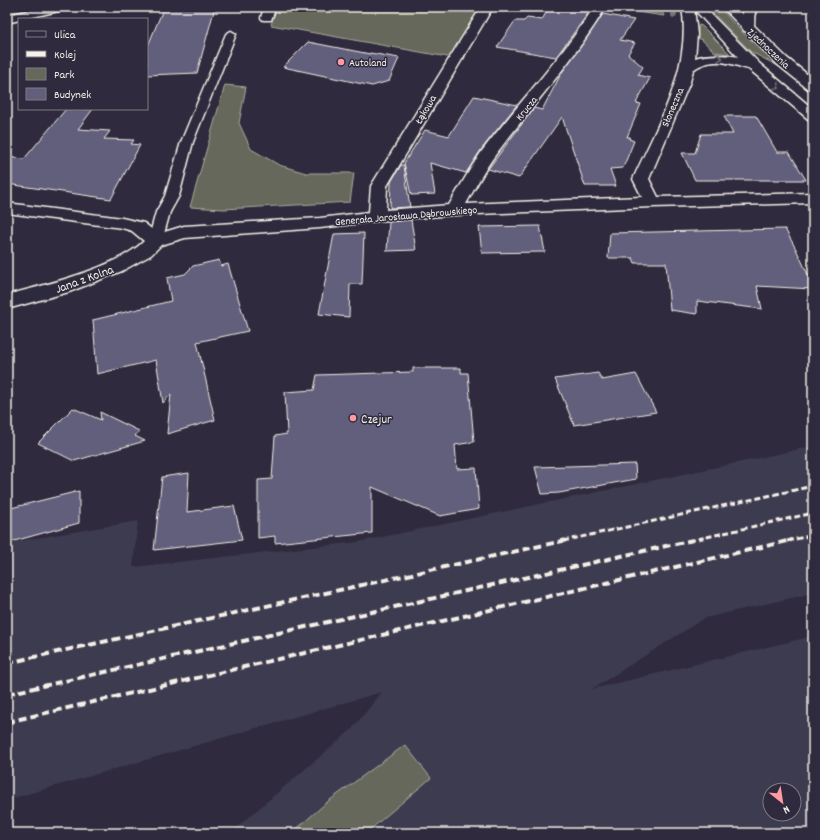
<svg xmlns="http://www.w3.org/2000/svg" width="820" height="840" viewBox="0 0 820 840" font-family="Dekko,sans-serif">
<rect width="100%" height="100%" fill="#2f2a3d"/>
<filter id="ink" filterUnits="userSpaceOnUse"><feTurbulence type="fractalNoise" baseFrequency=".025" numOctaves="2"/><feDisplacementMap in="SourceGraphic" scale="8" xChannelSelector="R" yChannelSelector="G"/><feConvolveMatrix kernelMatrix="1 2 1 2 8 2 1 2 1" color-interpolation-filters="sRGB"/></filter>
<g filter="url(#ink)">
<path fill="#3e3a50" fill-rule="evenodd" d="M813,446V593L705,618L592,689L813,636V833H366L431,778L413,755L321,833H230L351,730L382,692L7,800V543L138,521L133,567L358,542L755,459ZM770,790H794V814H770Z"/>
<g fill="#65685a" stroke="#acaca1">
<path d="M277,7H485L476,25L464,60L271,25Z"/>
<path d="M603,7H660L664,16Z"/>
<path d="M707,7H719L739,29L778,66L751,52Z"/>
<path d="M699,25L702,26L730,54L715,52L702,40L697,38Z"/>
<path d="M225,85L246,87L239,123L251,149L279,165L306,173H354L350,202L224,209L190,207Z"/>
<path d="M405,745L431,778L366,833H292L326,803Z"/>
</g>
<g fill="#625f7d" stroke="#f4f1e8">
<path d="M164,7H215L197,73L147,75V48Z"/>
<path d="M549,7H570L590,11L556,57L497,47L515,21H524L527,18L542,20Z"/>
<path d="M603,14L634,20L620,40L635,43L628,54L643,67L638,75L650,78L636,103L641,104L627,137H630L629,139L634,141L623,168L610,169L616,186H585L562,117L519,178L488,169L534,108L542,110L562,72Z"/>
<path d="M308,42L370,54V53L399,58L389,81L372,86L283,67Z"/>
<path d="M474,96L517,105L481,150L466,173L430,163L435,194L411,195L404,163L425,130L449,136Z"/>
<path d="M66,109H93L78,129L110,131L104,139L134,140L131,144L140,145L111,199L7,184V157L24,159Z"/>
<path d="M724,116H756L777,152H789L806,180H695L682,153H695L701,134H733Z"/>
<path d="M401,165H404L410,207L390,208L391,182Z"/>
<path d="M411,220L416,250L387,251L389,222Z"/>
<path d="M540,226L545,252L482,253L479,227Z"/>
<path d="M785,229L796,249L813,285V289L757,286L762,309L697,301V314L670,310L666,263H635L633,258H608L610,233Z"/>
<path d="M364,233L362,284H350L349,317L319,314L334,234Z"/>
<path d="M219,260L221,266L228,264L248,331L197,342L215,420L167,434L171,394L163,403L156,360L97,374L93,320L171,301L167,278L185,274L193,266Z"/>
<path d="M413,368H461V373H468L474,442L455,445L457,469L476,468L479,509L440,516L372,487V533L275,543V536L258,538V480L272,479L275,436L287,434L285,392L314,390L317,375L413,372Z"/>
<path d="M598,373L602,380L636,374L656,412L574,425L555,379Z"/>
<path d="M73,408L101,420L100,412L139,431L135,436L145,441L74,461L38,443Z"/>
<path d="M635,464L636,479L559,493L542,494L535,467Z"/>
<path d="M189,473L187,512L234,506L242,540L154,550L162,477Z"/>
<path d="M79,491V523L7,543V509Z"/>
</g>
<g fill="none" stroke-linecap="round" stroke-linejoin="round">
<g stroke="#f4f1e8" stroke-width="3">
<path id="lane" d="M231,31L236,34L193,142L179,196L170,212L162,241L160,244L155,246L150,244L148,241L156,212L165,196L181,142L226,34Z"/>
</g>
<g stroke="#f4f1e8" stroke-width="3">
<g id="street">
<path d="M47,7H69L67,9L7,23V15Z"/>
<path d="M264,7H276L271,20H263L261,18Z"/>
<path d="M481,7H493L387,186L386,210L449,205C460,187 470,168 482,151C519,102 561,59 594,7H606C574,60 533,105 496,154C484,170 475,188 466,204L642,197L633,179C658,124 692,69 682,7H694L697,35L695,58C709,53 753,54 761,67L760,70C753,71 748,69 741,67C724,61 708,59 693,70L690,82L649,179L658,197L813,193V203L653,207L454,215L378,221L320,228L185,238L161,245L151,255L122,271L69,292L7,309V295C45,285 117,268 144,241L132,231L122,228L7,213V203L122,218L144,223L158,234L184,226L320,218L369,212L371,186Z"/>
<path d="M746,7H758C751,16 757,23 752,31H744C740,24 741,13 746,7Z"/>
</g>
</g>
<g stroke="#f4f1e8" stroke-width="3">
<g id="secondary">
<path d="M692,7H704L760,64L813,109V120L808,119L750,70Z"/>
<path d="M722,7H735L787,58L813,79V90L808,89L777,64Z"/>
</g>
</g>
<use href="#lane" fill="#2f2a3d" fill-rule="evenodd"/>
<use href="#street" fill="#2f2a3d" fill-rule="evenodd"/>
<use href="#secondary" fill="#2f2a3d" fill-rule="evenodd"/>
<g stroke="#f4f1e8" stroke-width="3" stroke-dasharray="6 3" stroke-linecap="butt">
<path d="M563,541L813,486"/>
<path d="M689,541L813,513"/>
<path d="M787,541L813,535"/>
</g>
<g stroke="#f4f1e8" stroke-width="4" stroke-dasharray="8 4" stroke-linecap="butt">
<path d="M7,663L567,540"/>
<path d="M7,694L693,540"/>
<path d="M7,722L792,540"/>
</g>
</g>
<circle fill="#787578" cx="674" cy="15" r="3"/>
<defs><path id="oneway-chevron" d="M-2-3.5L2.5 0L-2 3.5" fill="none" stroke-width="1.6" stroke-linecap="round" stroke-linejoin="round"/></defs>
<g stroke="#747079">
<use href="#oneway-chevron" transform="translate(720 58) rotate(3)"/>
<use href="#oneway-chevron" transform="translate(777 87) rotate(39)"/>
</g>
</g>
<g fill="#ff9aa2" stroke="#2f2a3d" stroke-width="1.5">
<circle cx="341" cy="62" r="4"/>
<circle cx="353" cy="418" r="4"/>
</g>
<g text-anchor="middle" stroke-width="3" stroke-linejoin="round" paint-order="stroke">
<g font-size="11" fill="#f4f1e8" stroke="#2f2a3d">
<text transform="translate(769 48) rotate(43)" y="4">Zjednoczenia</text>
<text transform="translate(672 107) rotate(-67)" y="4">Słoneczna</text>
<text transform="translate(526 108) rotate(-51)" y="4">Krucza</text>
<text transform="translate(425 109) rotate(-59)" y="4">Łąkowa</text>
<text transform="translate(406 215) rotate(-5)" y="4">Generała Jarosława Dąbrowskiego</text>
</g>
<g font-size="11" fill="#f4f1e8" stroke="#2f2a3d" text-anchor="start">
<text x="349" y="66">Autoland</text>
</g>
<g font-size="13" fill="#f4f1e8" stroke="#2f2a3d">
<text transform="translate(84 278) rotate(-20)" y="5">Jana z Kolna</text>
</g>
<g font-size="13" fill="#f4f1e8" stroke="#2f2a3d" text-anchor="start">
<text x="361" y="423">Czejur</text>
</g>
</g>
<rect width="820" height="840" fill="none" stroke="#2f2a3d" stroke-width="24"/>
<rect x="12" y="12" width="796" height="816" fill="none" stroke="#f4f1e8" stroke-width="1.5" filter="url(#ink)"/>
<rect x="18" y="18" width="130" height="92" fill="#2f2a3d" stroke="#7e7a81"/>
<rect x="26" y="31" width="20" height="6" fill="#2f2a3d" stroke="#7e7a81"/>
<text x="54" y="38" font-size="12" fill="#f4f1e8">Ulica</text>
<rect x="26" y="51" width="20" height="6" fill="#f4f1e8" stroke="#7e7a81"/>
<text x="54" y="58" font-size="12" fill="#f4f1e8">Kolej</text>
<rect x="26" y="68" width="20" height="12" fill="#65685a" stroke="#7e7a81"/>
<text x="54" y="78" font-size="12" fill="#f4f1e8">Park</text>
<rect x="26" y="88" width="20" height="12" fill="#625f7d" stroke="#7e7a81"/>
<text x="54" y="98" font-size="12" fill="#f4f1e8">Budynek</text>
<g transform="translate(782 802) rotate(150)"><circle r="19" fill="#2f2a3d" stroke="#7e7a81"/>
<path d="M0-3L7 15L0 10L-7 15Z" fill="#ff9aa2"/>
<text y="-6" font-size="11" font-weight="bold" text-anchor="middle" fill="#f4f1e8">N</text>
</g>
</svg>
